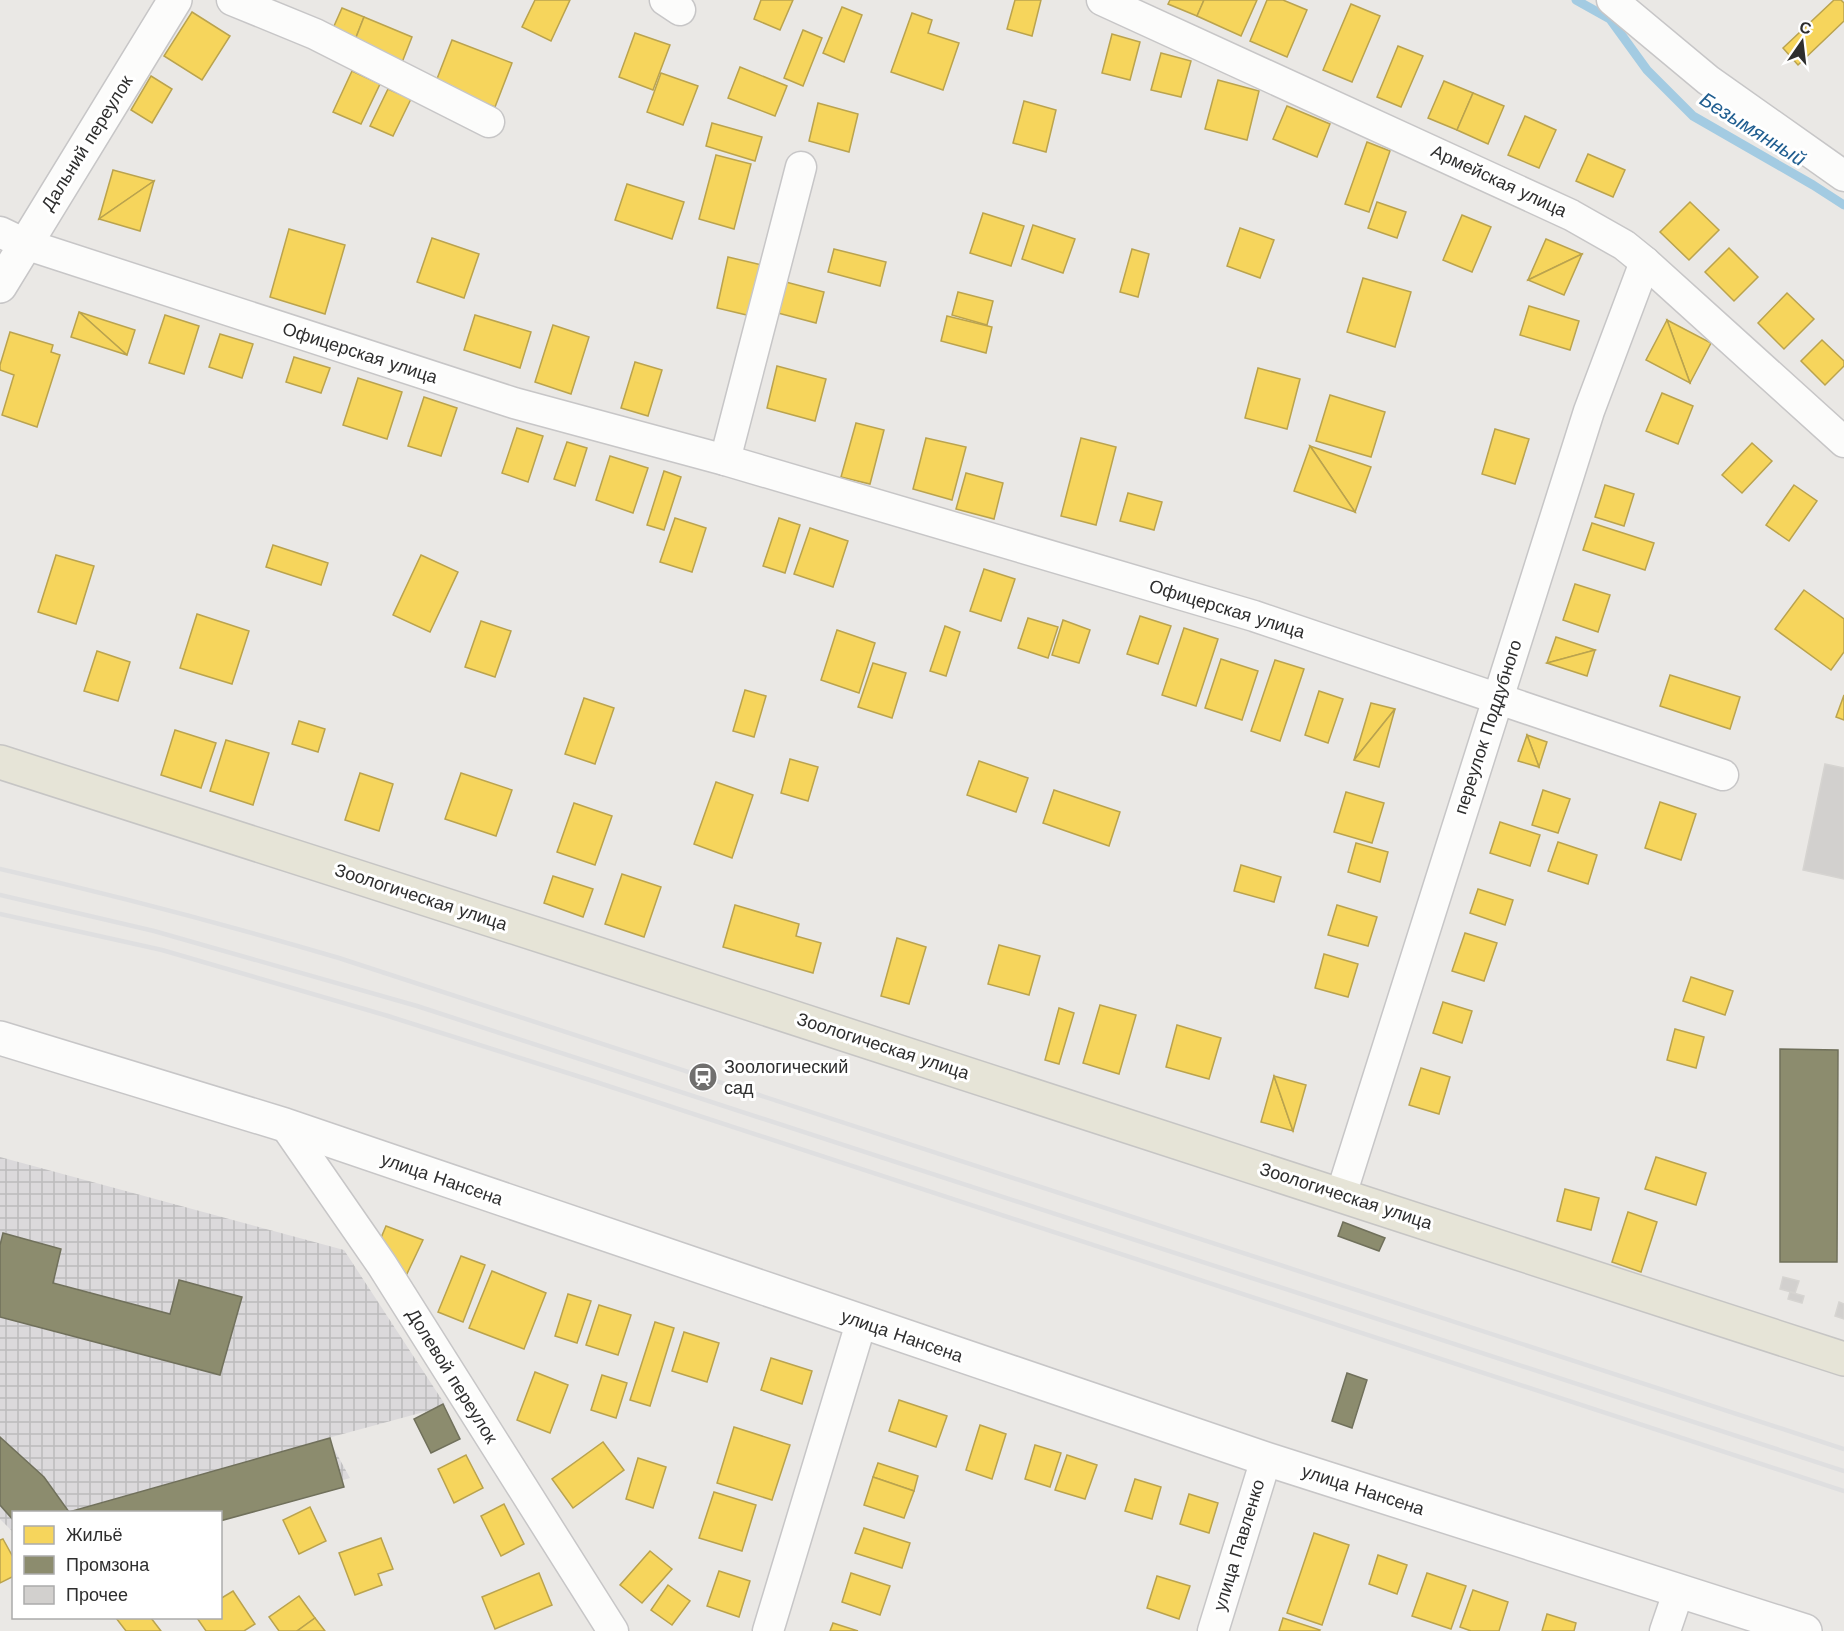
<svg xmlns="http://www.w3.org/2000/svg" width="1844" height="1631" viewBox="0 0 1844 1631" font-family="'Work Sans',sans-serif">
<defs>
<pattern id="industrial-grid" width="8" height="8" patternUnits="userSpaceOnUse" patternTransform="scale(1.5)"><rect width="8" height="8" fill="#dbd9db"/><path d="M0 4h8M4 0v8" fill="none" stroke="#bcbbbc"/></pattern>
</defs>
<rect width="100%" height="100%" fill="#eae8e5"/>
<path fill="url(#industrial-grid)" d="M0,1157L344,1250L446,1406L328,1438L350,1478L221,1517L220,1512H14L13,1532L0,1519Z"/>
<g fill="#f6d55c" stroke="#baa34e" stroke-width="1.5">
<path d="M535,0H570L551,41L522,27Z"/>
<path d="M761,0H793L780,30L754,19Z"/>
<path d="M1015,0H1041L1032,36L1007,29Z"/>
<path d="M1170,0H1204L1197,16L1168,4Z"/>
<path d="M1204,0H1257L1241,36L1197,16Z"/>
<path d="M1267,0H1283L1307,10L1287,57L1250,41Z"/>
<path d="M1834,0H1841L1844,3V21L1798,65L1783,48Z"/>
<path d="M1351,4L1380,16L1352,82L1323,70Z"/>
<path d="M842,7L862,15L844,62L823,53Z"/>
<path d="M342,8L364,17L353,45L330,35Z"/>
<path d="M192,12L230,36L202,80L164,56Z"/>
<path d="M912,13L932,20L928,33L959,43L943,90L891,72Z"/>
<path d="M364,17L412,37L401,65L353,45Z"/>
<path d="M803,30L822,38L803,86L784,78Z"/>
<path d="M635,33L670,45L653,90L619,77Z"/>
<path d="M1112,34L1140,42L1130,80L1102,73Z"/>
<path d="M452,40L512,63L495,107L435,84Z"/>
<path d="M1398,46L1423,56L1401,107L1377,97Z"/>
<path d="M1161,53L1191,61L1181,97L1151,90Z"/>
<path d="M740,67L787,86L775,116L728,98Z"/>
<path d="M352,71L380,84L361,124L333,112Z"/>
<path d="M661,73L698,86L683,125L647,112Z"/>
<path d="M151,76L172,89L152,123L131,110Z"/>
<path d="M1218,80L1259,91L1247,140L1205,129Z"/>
<path d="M1444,81L1473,93L1457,130L1428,118Z"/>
<path d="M388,89L411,99L393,136L370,126Z"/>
<path d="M1473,93L1504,106L1488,144L1457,130Z"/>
<path d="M1024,101L1056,110L1046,152L1013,143Z"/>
<path d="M818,103L858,114L849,152L809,141Z"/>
<path d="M1287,106L1330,124L1317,157L1273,139Z"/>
<path d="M1525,116L1556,130L1539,168L1508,155Z"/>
<path d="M712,123L762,137L755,161L706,146Z"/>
<path d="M1367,142L1390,151L1369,212L1345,204Z"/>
<path d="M1588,154L1625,170L1613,197L1576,181Z"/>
<path d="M716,155L751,164L734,229L699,219Z"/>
<path d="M113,170L154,181L99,219Z"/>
<path d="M154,181L140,231L99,219Z"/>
<path d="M627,184L684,202L672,239L615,220Z"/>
<path d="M1377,202L1406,212L1397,238L1368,228Z"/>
<path d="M1690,202L1719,230L1689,260L1660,232Z"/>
<path d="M983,213L1024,226L1011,266L970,253Z"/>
<path d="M1462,215L1491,227L1472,272L1443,260Z"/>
<path d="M1033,225L1075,239L1063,273L1022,259Z"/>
<path d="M1240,228L1274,240L1260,278L1227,266Z"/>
<path d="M289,229L345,245L325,314L270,297Z"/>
<path d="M432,238L479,254L464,298L417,282Z"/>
<path d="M1546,239L1582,254L1528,280Z"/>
<path d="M1729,248L1758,277L1734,301L1705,272Z"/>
<path d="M834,249L886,262L880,286L828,272Z"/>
<path d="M1132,249L1149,254L1138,297L1120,292Z"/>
<path d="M1582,254L1564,295L1528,280Z"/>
<path d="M728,257L762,265L751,316L717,308Z"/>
<path d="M1363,278L1411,292L1395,347L1347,332Z"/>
<path d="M782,281L824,292L816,323L774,312Z"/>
<path d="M958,292L993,301L987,325L952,315Z"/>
<path d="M1787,293L1814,319L1784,349L1758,323Z"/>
<path d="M1529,306L1579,321L1570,350L1520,335Z"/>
<path d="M79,312L135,330L127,355Z"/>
<path d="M79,312L127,355L71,337Z"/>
<path d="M165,315L199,326L184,374L149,363Z"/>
<path d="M475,315L531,332L520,368L464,350Z"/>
<path d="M947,316L992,327L986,353L941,341Z"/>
<path d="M1667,320L1711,343L1690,383Z"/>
<path d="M1667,320L1690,383L1646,360Z"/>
<path d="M553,325L589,337L571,394L535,382Z"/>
<path d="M10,332L53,345L51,352L60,355L37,427L2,415L14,375L0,370V365Z"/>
<path d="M220,334L253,344L242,378L209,367Z"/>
<path d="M1822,340L1844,361V366L1825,385L1801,361Z"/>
<path d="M294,357L330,368L321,393L286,382Z"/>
<path d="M635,362L662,370L648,416L621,408Z"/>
<path d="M777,366L826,379L815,421L767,408Z"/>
<path d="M1258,368L1300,379L1287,429L1245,418Z"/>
<path d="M358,378L402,392L387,439L343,425Z"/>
<path d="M1662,393L1693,406L1678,444L1646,431Z"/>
<path d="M1330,395L1385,412L1371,457L1316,441Z"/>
<path d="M424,397L457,408L441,456L408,446Z"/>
<path d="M856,423L884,430L870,484L841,477Z"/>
<path d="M517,428L543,436L528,482L502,473Z"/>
<path d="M1495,429L1529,439L1515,484L1482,474Z"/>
<path d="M926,438L966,447L952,500L913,489Z"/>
<path d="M1081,438L1116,447L1096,525L1061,516Z"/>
<path d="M567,442L587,448L575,486L554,479Z"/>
<path d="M1752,443L1772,461L1742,493L1722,475Z"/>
<path d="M1310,446L1371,467L1355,512Z"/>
<path d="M1310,446L1355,512L1294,491Z"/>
<path d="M610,456L648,468L633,513L596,500Z"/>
<path d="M664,471L681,477L664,530L647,525Z"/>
<path d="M966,473L1003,483L994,519L956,509Z"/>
<path d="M1605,485L1634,494L1624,526L1595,517Z"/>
<path d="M1794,485L1817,501L1789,541L1766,525Z"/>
<path d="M1128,493L1162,502L1154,530L1120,521Z"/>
<path d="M675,518L706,528L692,572L660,562Z"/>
<path d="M779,518L800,525L785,573L763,566Z"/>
<path d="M1592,523L1654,543L1645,570L1583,550Z"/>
<path d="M810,528L848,541L833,587L794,574Z"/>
<path d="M273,545L328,563L321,585L266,567Z"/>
<path d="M56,555L94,566L76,624L38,612Z"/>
<path d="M421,555L458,572L430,632L393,615Z"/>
<path d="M984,569L1015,579L1001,621L970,611Z"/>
<path d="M1575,584L1610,595L1598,632L1563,620Z"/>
<path d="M1804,590L1844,619V652L1831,670L1775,629Z"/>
<path d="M197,614L249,631L232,684L180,668Z"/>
<path d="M1140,616L1171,626L1158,664L1127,654Z"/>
<path d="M1028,618L1058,627L1048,658L1018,648Z"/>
<path d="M1063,620L1090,630L1079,663L1052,655Z"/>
<path d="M481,621L511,631L495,677L465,667Z"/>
<path d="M945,626L960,632L946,676L930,671Z"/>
<path d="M1184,628L1218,639L1196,706L1162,695Z"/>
<path d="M837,630L875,643L859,693L821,680Z"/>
<path d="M1556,637L1595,650L1547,663Z"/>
<path d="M1595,650L1587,676L1547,663Z"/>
<path d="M97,651L130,662L118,701L84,691Z"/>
<path d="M1221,659L1258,671L1242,720L1205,708Z"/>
<path d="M1275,660L1304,669L1280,741L1251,731Z"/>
<path d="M873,663L906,673L892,718L858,707Z"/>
<path d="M1670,675L1740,697L1730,729L1660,706Z"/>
<path d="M745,690L766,696L754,737L733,731Z"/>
<path d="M1319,691L1343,699L1328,743L1305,735Z"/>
<path d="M1844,695V720L1836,717Z"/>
<path d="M584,698L614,708L595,764L565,754Z"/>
<path d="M1371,703L1395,709L1354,760Z"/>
<path d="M1395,709L1379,767L1354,760Z"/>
<path d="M299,721L325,729L318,752L292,744Z"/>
<path d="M175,730L216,743L201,788L161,775Z"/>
<path d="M1527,735L1547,742L1539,767Z"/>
<path d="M1527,735L1539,767L1518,761Z"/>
<path d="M226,740L269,753L253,805L210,791Z"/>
<path d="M790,759L818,767L808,801L781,793Z"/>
<path d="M979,761L1028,778L1016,812L967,795Z"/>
<path d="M360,773L393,784L379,831L345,820Z"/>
<path d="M461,773L512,790L496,836L445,819Z"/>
<path d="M716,782L753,795L732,858L694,844Z"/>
<path d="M1054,790L1120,812L1109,846L1043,823Z"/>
<path d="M1543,790L1570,799L1558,833L1532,825Z"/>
<path d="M1346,792L1384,803L1372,843L1334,832Z"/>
<path d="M1660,802L1696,814L1681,860L1645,848Z"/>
<path d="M574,803L612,816L595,865L557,852Z"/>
<path d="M1500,822L1540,835L1530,866L1490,853Z"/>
<path d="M1558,842L1597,855L1588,884L1548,871Z"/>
<path d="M1356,843L1388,852L1380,882L1348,872Z"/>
<path d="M1241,865L1281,877L1274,902L1234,891Z"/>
<path d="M622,874L661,887L644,937L605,924Z"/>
<path d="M553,876L593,889L583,917L544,903Z"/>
<path d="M1478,889L1513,900L1505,925L1470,913Z"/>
<path d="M735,905L799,924L796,936L821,943L813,973L723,947Z"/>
<path d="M1337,905L1377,917L1368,946L1328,935Z"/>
<path d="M1465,933L1497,943L1484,981L1452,971Z"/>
<path d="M897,938L926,947L909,1004L881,996Z"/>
<path d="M999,945L1040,956L1029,995L988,984Z"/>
<path d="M1324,954L1358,964L1348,997L1315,988Z"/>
<path d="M1691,977L1733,991L1725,1015L1683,1001Z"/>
<path d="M1443,1002L1472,1011L1462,1043L1433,1033Z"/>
<path d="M1100,1005L1136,1015L1119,1074L1083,1063Z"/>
<path d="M1059,1008L1074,1013L1059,1064L1045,1060Z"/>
<path d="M1177,1025L1221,1038L1209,1079L1166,1067Z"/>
<path d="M1675,1029L1704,1037L1696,1068L1667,1060Z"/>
<path d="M1421,1068L1450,1077L1439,1114L1409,1105Z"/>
<path d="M1274,1076L1293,1131L1261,1122Z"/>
<path d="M1274,1076L1306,1085L1293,1131Z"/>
<path d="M1656,1157L1706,1173L1696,1205L1645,1189Z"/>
<path d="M1565,1189L1599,1198L1591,1230L1557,1221Z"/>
<path d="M1628,1212L1657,1222L1641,1272L1612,1262Z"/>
<path d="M386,1226L423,1240L404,1280L378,1245Z"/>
<path d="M461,1256L485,1265L463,1322L438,1312Z"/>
<path d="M492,1271L546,1293L524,1349L469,1328Z"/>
<path d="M568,1294L591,1301L577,1343L555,1336Z"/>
<path d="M599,1305L631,1315L618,1355L586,1345Z"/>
<path d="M655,1322L674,1328L650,1406L630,1400Z"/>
<path d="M684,1332L719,1343L707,1382L672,1371Z"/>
<path d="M771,1358L812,1371L802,1404L761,1390Z"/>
<path d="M535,1372L568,1385L550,1433L517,1420Z"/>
<path d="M602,1375L627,1383L616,1418L591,1410Z"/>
<path d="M899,1400L947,1416L936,1447L889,1431Z"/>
<path d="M980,1425L1006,1434L992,1479L966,1470Z"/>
<path d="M734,1427L790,1445L772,1500L717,1483Z"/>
<path d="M603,1442L624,1470L573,1508L552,1479Z"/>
<path d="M1035,1445L1061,1453L1050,1487L1025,1479Z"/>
<path d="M466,1455L483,1488L454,1503L438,1469Z"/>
<path d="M1067,1455L1097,1465L1085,1499L1055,1490Z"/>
<path d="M638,1458L666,1467L653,1508L626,1499Z"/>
<path d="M878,1463L918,1476L914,1491L873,1477Z"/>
<path d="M873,1477L914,1491L904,1518L864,1505Z"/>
<path d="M1135,1479L1161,1487L1152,1519L1125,1511Z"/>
<path d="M714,1492L756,1505L742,1551L699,1538Z"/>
<path d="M1189,1494L1218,1503L1209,1533L1180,1524Z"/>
<path d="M504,1504L524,1544L501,1556L481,1516Z"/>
<path d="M310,1507L326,1541L299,1554L283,1520Z"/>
<path d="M864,1528L910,1543L902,1568L855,1553Z"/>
<path d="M1314,1533L1349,1545L1322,1625L1287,1613Z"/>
<path d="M381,1538L393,1569L378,1574L382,1585L355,1595L339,1553Z"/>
<path d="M3,1539L14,1559V1576L0,1583V1540Z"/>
<path d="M650,1551L672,1569L642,1603L620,1585Z"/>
<path d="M1378,1555L1407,1565L1397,1594L1369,1584Z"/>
<path d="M719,1571L750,1581L739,1617L707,1606Z"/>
<path d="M539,1573L552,1605L495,1629L482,1597Z"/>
<path d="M851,1573L890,1586L880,1615L842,1602Z"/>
<path d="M1427,1573L1466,1586L1451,1629L1412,1616Z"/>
<path d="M1157,1576L1190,1586L1179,1619L1147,1608Z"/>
<path d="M668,1585L690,1601L672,1625L651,1610Z"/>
<path d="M1473,1590L1508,1602L1499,1631H1471L1460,1627Z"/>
<path d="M233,1591L255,1624L244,1631H206L197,1618H220V1599Z"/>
<path d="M299,1596L315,1618L297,1631H279L269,1617Z"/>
<path d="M1547,1614L1576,1623L1574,1631H1542Z"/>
<path d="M116,1618H151L161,1631H126Z"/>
<path d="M315,1618L325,1631H297Z"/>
<path d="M1283,1618L1320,1630L1319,1631H1279Z"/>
<path d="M833,1623L858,1631H830Z"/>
</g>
<g fill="#8c8c6e" stroke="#70705b" stroke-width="1.5">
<path d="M1780,1049L1838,1050L1837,1262H1780Z"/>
<path d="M1343,1222L1385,1238L1379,1251L1338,1236Z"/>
<path d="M3,1233L61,1249L53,1283L170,1314L179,1280L242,1297L220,1375L0,1317V1245Z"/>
<path d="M1347,1373L1367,1380L1352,1428L1332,1421Z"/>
<path d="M443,1404L460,1439L431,1453L414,1419Z"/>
<path d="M0,1437L44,1477L69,1512L330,1438L344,1487L220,1521V1512H14V1521L0,1505Z"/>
</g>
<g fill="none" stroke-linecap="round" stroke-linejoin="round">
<path stroke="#a3cbe2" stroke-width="9" d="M1576,0L1610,19L1647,70L1693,116L1813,185L1844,205"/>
</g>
<g fill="#d2d0ce" stroke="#d6d4d1" stroke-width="1.5">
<path d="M1825,764L1844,768V879L1803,870Z"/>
<path d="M1783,1277L1799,1281L1795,1293L1780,1289Z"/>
<path d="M1790,1292L1804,1296L1802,1303L1788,1299Z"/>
<path d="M1839,1302L1844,1304V1319L1835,1316Z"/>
</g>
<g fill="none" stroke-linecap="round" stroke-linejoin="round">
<g stroke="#c7c6c7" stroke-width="33">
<g id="street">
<path d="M232,0L315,34L489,122"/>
<path d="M665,0L680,10"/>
<path d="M1102,0L1571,215L1624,245L1645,262L1844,442"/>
<path d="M1612,0L1708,80L1844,176"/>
<path d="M0,232L25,244L514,403L725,460L1254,616L1723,775"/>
<path d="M725,460L801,167"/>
<path d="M285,1125L382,1265L613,1631"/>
<path d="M1341,1195L1589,411L1645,262"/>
<path d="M768,1631L861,1323"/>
<path d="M1213,1631L1266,1459"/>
<path d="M1665,1631L1679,1590"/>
</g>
</g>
<g stroke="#c7c6c7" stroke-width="36">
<g id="secondary">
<path d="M0,286L175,0"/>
<path d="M0,1038L285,1125L1266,1459L1805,1631"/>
</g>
</g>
<g stroke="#c6c5c4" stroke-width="36">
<path id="primary" d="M0,762L579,948L1844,1359"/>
</g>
<use href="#street" stroke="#fcfcfb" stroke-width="30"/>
<use href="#secondary" stroke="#fcfcfb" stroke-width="33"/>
<use href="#primary" stroke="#e6e4d7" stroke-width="33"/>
<g stroke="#dfdfe0" stroke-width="4.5">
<path d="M0,869C114,895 227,925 339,958L1844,1449"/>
<path d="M0,895L154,931L417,1006L1844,1471"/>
<path d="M0,914L162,950L388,1016L593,1081L1844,1491"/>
</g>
</g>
<defs>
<g id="station-disc" transform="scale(1.5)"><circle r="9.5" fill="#706f6e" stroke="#fff"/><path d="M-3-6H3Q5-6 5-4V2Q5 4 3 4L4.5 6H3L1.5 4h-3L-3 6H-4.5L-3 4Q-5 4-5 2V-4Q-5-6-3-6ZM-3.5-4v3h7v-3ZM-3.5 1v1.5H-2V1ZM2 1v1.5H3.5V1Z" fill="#fff"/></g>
</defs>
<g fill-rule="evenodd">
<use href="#station-disc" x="703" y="1077"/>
</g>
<g text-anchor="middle" stroke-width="6" stroke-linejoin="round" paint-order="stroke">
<g font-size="18" fill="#2e2e2e" stroke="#fff">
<text transform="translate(87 143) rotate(-58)" y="6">Дальний переулок</text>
<text transform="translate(1499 181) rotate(25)" y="6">Армейская улица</text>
<text transform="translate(360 353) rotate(18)" y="6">Офицерская улица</text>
<text transform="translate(1227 609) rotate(17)" y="6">Офицерская улица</text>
<text transform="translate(1488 727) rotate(-72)" y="6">переулок Поддубного</text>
<text transform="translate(421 897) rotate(18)" y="6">Зоологическая улица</text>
<text transform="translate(883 1046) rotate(18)" y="6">Зоологическая улица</text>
<text transform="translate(442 1179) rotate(19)" y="6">улица Нансена</text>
<text transform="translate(1346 1196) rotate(18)" y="6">Зоологическая улица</text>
<text transform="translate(902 1336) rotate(19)" y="6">улица Нансена</text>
<text transform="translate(452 1376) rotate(58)" y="6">Долевой переулок</text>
<text transform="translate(1363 1490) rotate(18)" y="6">улица Нансена</text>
<text transform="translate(1239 1545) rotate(-73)" y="6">улица Павленко</text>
</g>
<g font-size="18" fill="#2e2e2e" stroke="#fff" text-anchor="start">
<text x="724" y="1073">Зоологический<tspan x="724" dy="21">сад</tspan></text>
</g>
<g font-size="20" font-style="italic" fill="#205e90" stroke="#fff">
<text transform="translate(1753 129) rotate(32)" y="7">Безымянный</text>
</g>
</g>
<rect x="12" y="1511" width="210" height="108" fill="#ffffff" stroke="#ababab" stroke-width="1.5"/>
<rect x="24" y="1526" width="30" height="18" fill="#f6d55c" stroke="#ababab" stroke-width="1.5"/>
<text x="66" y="1541" font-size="18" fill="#2e2e2e">Жильё</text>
<rect x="24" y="1556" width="30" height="18" fill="#8c8c6e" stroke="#ababab" stroke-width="1.5"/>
<text x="66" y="1571" font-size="18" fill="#2e2e2e">Промзона</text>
<rect x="24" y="1586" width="30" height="18" fill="#d2d0ce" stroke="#ababab" stroke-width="1.5"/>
<text x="66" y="1601" font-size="18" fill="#2e2e2e">Прочее</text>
<g transform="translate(1802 42) rotate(14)" stroke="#ffffff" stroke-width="4.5" paint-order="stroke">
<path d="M0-4.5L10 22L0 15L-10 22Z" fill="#2e2e2e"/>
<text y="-9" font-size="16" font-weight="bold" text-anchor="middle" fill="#2e2e2e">С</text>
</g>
</svg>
